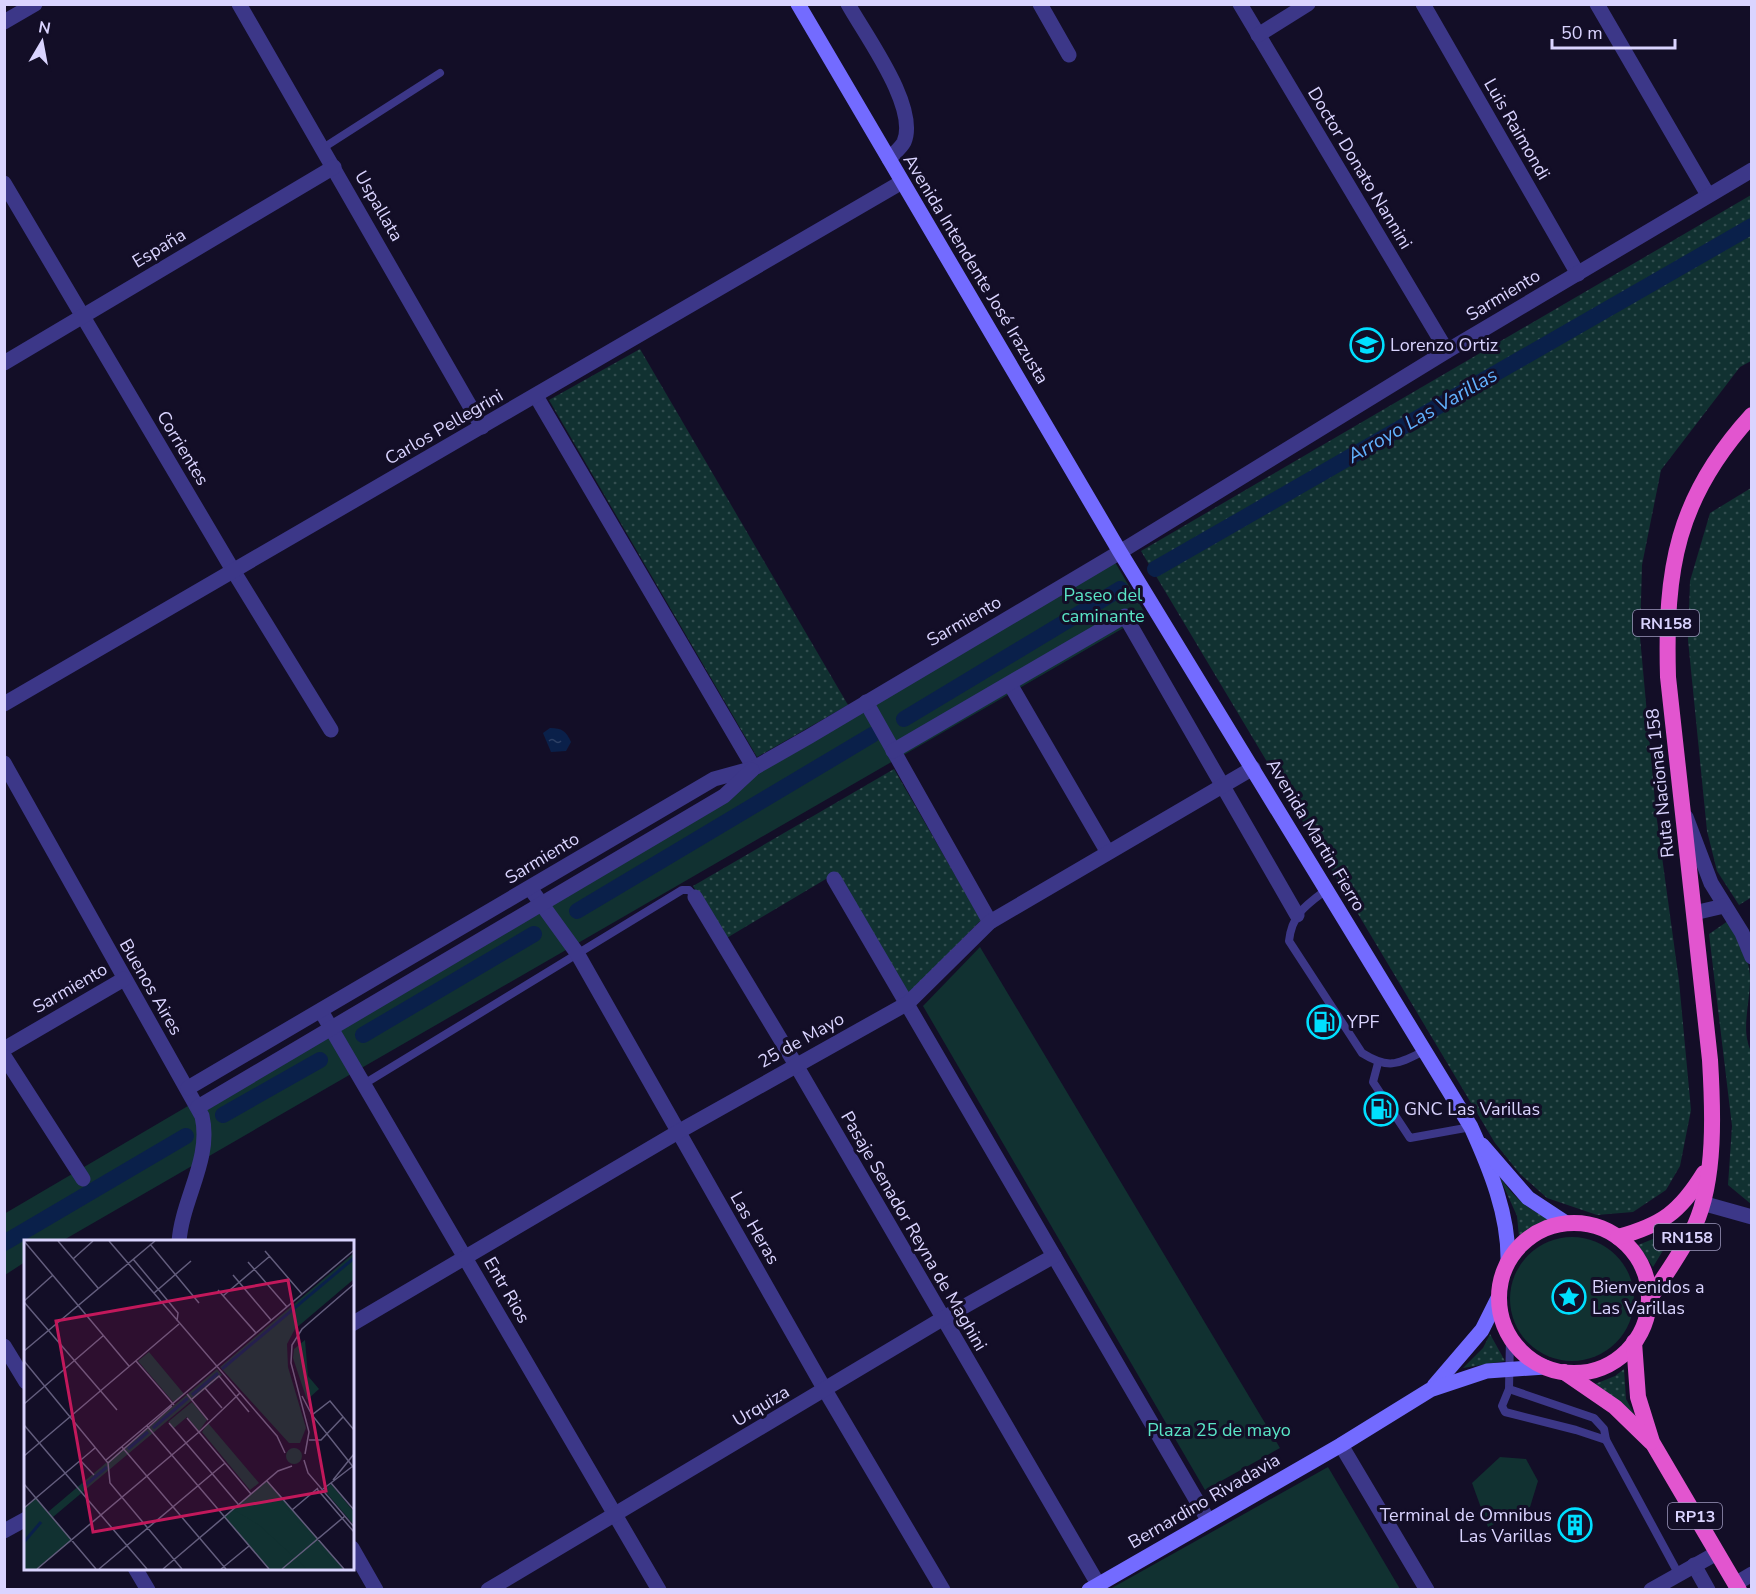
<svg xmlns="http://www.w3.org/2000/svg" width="1756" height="1594" viewBox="0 0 1756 1594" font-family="'Nunito Sans',sans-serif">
<defs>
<pattern id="grass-dots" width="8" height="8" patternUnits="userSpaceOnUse" patternTransform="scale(1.5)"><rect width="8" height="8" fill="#113131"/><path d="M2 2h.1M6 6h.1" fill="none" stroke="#334e50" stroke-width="1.8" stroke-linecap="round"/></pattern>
<pattern id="water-ripples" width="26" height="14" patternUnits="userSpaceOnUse" patternTransform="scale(1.5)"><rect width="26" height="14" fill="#0a204a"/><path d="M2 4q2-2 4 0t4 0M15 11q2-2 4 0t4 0" fill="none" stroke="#2d4065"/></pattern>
</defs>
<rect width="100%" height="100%" fill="#130e27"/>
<g fill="url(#grass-dots)">
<path d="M1751,195V361L1740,367L1661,470L1642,565L1640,637L1656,813L1679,981L1691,1110L1680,1166L1666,1190L1633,1212L1597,1215L1547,1198L1520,1174L1495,1143L1141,551Z"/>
<path d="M640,349L848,705L757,757L549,400Z"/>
<path d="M1751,488L1752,897L1739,905L1717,871L1707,831L1688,640L1690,581L1710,513Z"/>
<path d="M894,769L981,920L909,994L836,873L725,939L693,886Z"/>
<path d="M1728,921C1737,936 1746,951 1749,968C1754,996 1738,1028 1752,1053L1751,1204L1728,1185L1732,1126L1709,934Z"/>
<path d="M1499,1176C1514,1197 1526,1209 1550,1219L1519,1237L1517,1216Z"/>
<path d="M1679,1224L1653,1267L1638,1245L1653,1239Z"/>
<path d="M1490,1334L1505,1361L1463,1368L1483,1348Z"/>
<path d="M1624,1369L1626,1399L1639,1423L1595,1384L1615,1376Z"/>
</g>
<g fill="#113131">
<path d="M1115,562L1146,615L62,1241L26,1242L25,1262L5,1275L4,1214Z"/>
<path d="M980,947L1280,1448L1205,1490L923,1006Z"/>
<circle cx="1572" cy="1299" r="62"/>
<path d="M1500,1457L1526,1459L1538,1481L1530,1507L1488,1527L1472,1483Z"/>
<path d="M1328,1467L1400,1589H1110Z"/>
</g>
<path fill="url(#water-ripples)" d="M550,728C562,728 566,731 571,742L566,751L551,752L543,733Z"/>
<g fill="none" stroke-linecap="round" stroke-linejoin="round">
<g stroke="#0a204a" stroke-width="16">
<path d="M1155,569L1752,226"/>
<path d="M904,719L1120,589"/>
<path d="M577,911L872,735"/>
<path d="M363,1035L534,934"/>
<path d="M223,1115L320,1060"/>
<path d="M4,1243L186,1136"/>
</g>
<g stroke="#3c3788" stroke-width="8">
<path d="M323,148L440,73"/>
<path d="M1326,890C1306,905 1292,914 1289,941L1362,1053C1389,1070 1398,1064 1424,1051"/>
<path d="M1378,1063L1373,1082L1410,1138L1471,1127"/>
<path d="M364,1084L682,890H689L695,897"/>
<path d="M1510,1338L1509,1389L1502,1406L1505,1412L1576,1430L1606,1440"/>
<path d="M1509,1389L1594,1418L1604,1429L1606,1440L1678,1573"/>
</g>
<g stroke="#3c3788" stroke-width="15">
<path d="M239,4L482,427"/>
<path d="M848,4C865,35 919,107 904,142C901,148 893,154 889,159"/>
<path d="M1040,4L1069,55"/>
<path d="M1240,4L1447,351"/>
<path d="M1423,4L1578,274"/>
<path d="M1597,4L1708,195"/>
<path d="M4,22L35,4"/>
<path d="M1258,35L1308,4"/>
<path d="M4,183L234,572L331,730"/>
<path d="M4,363L334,167"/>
<path d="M536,396L754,768"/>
<path d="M1010,684L1107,851"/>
<path d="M866,702L990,922"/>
<path d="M4,704L902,182"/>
<path d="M893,751L1125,616L1297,915"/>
<path d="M4,763L202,1116C212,1159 182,1199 179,1242"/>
<path d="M1686,817L1711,883L1742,933L1752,957"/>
<path d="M834,879L1208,1520"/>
<path d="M530,888L577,953L825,1390L943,1590"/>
<path d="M695,897L796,1065L1098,1584"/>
<path d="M1694,913L1724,906"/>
<path d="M321,1011L659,1590"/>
<path d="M4,1049L124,979"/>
<path d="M4,1056L83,1179"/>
<path d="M188,1088L714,779L754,768L810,736L1120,552L1447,351L1752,170"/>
<path d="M198,1107L724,796L752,770"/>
<path d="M1702,1203L1752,1217"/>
<path d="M352,1324L678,1132L908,1003L990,922L1253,768"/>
<path d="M4,1346L26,1382"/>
<path d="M1341,1445L1427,1590"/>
<path d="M4,1531L26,1519"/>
<path d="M352,1548L376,1590"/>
<path d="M1694,1565L1708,1590"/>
<path d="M135,1568L148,1590"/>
<path d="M1735,1584L1752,1574"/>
<path d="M488,1590L942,1319L1054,1256"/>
<path d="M1651,1590L1717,1553"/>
</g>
<g stroke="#736bff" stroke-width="15">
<path d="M798,4L1120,552L1471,1127C1490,1169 1509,1215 1508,1262"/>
<path d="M1482,1145L1528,1198L1566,1223"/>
<path d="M1434,1386L1482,1330L1498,1298"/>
<path d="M1089,1590L1341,1445L1430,1390L1487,1371L1545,1367"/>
</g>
<g stroke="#e255cf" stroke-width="16">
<circle cx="1574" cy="1298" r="75"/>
<path d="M1618,1237C1662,1225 1680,1212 1704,1173"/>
<path d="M1649,1300C1664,1276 1683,1251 1695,1225C1716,1179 1713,1109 1710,1060L1668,677C1665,569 1676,498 1752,415"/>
<path d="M1634,1342L1638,1397L1652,1442L1739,1590"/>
<path d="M1564,1372L1615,1407L1651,1442"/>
</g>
</g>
<defs>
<g id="university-ring" transform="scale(1.725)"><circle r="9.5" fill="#130e27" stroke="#00dfff" stroke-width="1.5"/><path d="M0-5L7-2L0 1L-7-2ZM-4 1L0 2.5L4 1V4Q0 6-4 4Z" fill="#00dfff"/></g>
<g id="fuel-ring" transform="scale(1.725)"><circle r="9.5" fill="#130e27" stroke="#00dfff" stroke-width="1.5"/><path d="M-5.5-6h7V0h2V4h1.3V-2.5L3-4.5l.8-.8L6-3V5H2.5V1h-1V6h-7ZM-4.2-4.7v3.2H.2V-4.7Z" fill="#00dfff"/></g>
<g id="sight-ring" transform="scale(1.725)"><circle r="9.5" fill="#130e27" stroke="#00dfff" stroke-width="1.5"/><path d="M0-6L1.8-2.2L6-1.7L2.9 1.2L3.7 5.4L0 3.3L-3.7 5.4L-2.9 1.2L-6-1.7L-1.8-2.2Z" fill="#00dfff"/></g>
<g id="building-ring" transform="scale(1.725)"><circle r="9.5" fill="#130e27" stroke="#00dfff" stroke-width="1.5"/><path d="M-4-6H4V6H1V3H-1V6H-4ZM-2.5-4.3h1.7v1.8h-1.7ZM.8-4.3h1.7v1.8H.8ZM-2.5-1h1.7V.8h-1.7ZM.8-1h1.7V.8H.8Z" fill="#00dfff"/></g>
</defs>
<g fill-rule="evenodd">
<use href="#university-ring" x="1367" y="345"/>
<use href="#fuel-ring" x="1324" y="1022"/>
<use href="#fuel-ring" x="1381" y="1109"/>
<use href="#sight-ring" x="1569" y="1297"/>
<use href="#building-ring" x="1575" y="1525"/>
</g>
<g text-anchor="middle" stroke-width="6" stroke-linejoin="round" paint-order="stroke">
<g fill="#130e27" stroke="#9e99be" stroke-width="1.5">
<rect x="1633" y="610" width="66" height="26" rx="4.5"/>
<rect x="1654" y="1224" width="66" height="26" rx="4.5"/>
<rect x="1668" y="1503" width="54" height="26" rx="4.5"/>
</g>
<g font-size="16" font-weight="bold" fill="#dad4ff">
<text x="1666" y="629">RN158</text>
<text x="1687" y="1243">RN158</text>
<text x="1695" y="1522">RP13</text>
</g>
<g font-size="18" fill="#dad4ff" stroke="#130e27">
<text transform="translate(1517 129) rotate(60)" y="6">Luis Raimondi</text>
<text transform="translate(1360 168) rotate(59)" y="6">Doctor Donato Nannini</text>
<text transform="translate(379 206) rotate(60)" y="6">Uspallata</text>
<text transform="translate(159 248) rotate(-31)" y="6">España</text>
<text transform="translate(976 269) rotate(59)" y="6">Avenida Intendente José Irazusta</text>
<text transform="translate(1503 295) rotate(-31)" y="6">Sarmiento</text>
<text transform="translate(444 427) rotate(-30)" y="6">Carlos Pellegrini</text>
<text transform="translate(183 448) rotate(59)" y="6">Corrientes</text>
<text transform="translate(964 621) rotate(-30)" y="6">Sarmiento</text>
<text transform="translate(1660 783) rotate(-96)" y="6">Ruta Nacional 158</text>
<text transform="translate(1316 835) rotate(59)" y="6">Avenida Martin Fierro</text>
<text transform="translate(542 858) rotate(-31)" y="6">Sarmiento</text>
<text transform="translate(151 987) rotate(60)" y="6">Buenos Aires</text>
<text transform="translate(70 988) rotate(-30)" y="6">Sarmiento</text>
<text transform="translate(801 1040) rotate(-29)" y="6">25 de Mayo</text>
<text transform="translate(755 1228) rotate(60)" y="6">Las Heras</text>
<text transform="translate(914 1231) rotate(60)" y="6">Pasaje Senador Reyna de Maghini</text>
<text transform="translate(507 1290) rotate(60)" y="6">Entr Rios</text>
<text transform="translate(761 1406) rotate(-31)" y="6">Urquiza</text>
<text transform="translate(1204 1501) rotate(-30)" y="6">Bernardino Rivadavia</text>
</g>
<g font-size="18" fill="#dad4ff" stroke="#130e27" text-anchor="start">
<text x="1390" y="351">Lorenzo Ortiz</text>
<text x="1347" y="1028">YPF</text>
<text x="1404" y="1115">GNC Las Varillas</text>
<text x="1592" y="1293">Bienvenidos a<tspan x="1592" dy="21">Las Varillas</tspan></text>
<text x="1552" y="1521" text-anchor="end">Terminal de Omnibus<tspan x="1552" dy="21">Las Varillas</tspan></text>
</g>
<g font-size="18" fill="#5ae5c6" stroke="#130e27">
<text x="1103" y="601">Paseo del<tspan x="1103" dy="21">caminante</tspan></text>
<text x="1219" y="1436">Plaza 25 de mayo</text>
</g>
<g font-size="20" font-style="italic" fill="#62b2ff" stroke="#130e27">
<text transform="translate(1422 415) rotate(-30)" y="7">Arroyo Las Varillas</text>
</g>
</g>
<g transform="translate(24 1240)">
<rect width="330" height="330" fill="#130e27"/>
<path d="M330,13V39L271,89L263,104L264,127L282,188L276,203H265L196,127ZM281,100L284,136L295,149L283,160L269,118L270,109ZM125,112L160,154L150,163L114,121ZM168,162L183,180L175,191L163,177L150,188L144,182ZM243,241L320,329H245L200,277ZM307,244L330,272V285L300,250Z" fill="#113131"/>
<path d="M193,129L198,135L29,277L48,300L13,329H0V268L12,258L24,272ZM184,183L235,243L226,250L178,192ZM262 216a8 8 0 1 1 16 0a8 8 0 1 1-16 0ZM242,244L315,329H283L235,285L210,270Z" fill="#113131"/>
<path fill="none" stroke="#0a204a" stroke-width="3" d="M198,129L330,18M168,155L194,133M129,188L164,158M104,209L124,192M59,247L83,227M0,302L17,282"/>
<path fill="none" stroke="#635d7d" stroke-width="1.5" d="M0,1L105,126M34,1L74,48M85,1L253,196L261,213M126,4L175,63M241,11L278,54M49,19L69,1M109,19L154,73L153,81M224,22L263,67M209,35L247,80M194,50L232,93M130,53L167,21M199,56L246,16M0,61L29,35M0,62L93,170M0,111L131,1M0,121L84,223L86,243L158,329M112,121L150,165M181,148L198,168M163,154L184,180M278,156L288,175M168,159L195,136L225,172M0,164L80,95M163,178L227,254M145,183L214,264M0,185L123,329M123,186L245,329M330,190L306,161L288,175L330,228M285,200H297L319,177M98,207L202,329M281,214L285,192L267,123L268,105L278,89L330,44M0,216L155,84M56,220L70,235M82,220L330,10M280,220L284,233L330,287M84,223L148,166M309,240L330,214M243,241L320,329M307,243L330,270M0,244L72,329M293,249L330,292M299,249L329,226M0,268L71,208M268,270L294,248M13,329L175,192L216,153M75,329L201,223M139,329L254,231L268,226M197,329L225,306M258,329L321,276"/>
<path fill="#c2185b" fill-opacity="0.15" stroke="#c2185b" stroke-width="3" d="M264,40L302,251L69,292L32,81Z"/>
<rect width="330" height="330" fill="none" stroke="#dad4ff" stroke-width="3"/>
</g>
<rect width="1756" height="1594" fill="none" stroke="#dad4ff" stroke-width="12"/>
<g transform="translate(42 42) rotate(10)" stroke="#130e27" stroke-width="4.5" paint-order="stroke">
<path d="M0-4.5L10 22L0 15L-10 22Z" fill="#dad4ff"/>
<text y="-9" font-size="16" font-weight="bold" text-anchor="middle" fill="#dad4ff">N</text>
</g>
<path d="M1552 39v9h123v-9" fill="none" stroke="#dad4ff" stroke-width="3"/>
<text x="1561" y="39" font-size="18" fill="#dad4ff" stroke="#130e27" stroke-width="4.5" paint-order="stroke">50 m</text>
</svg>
